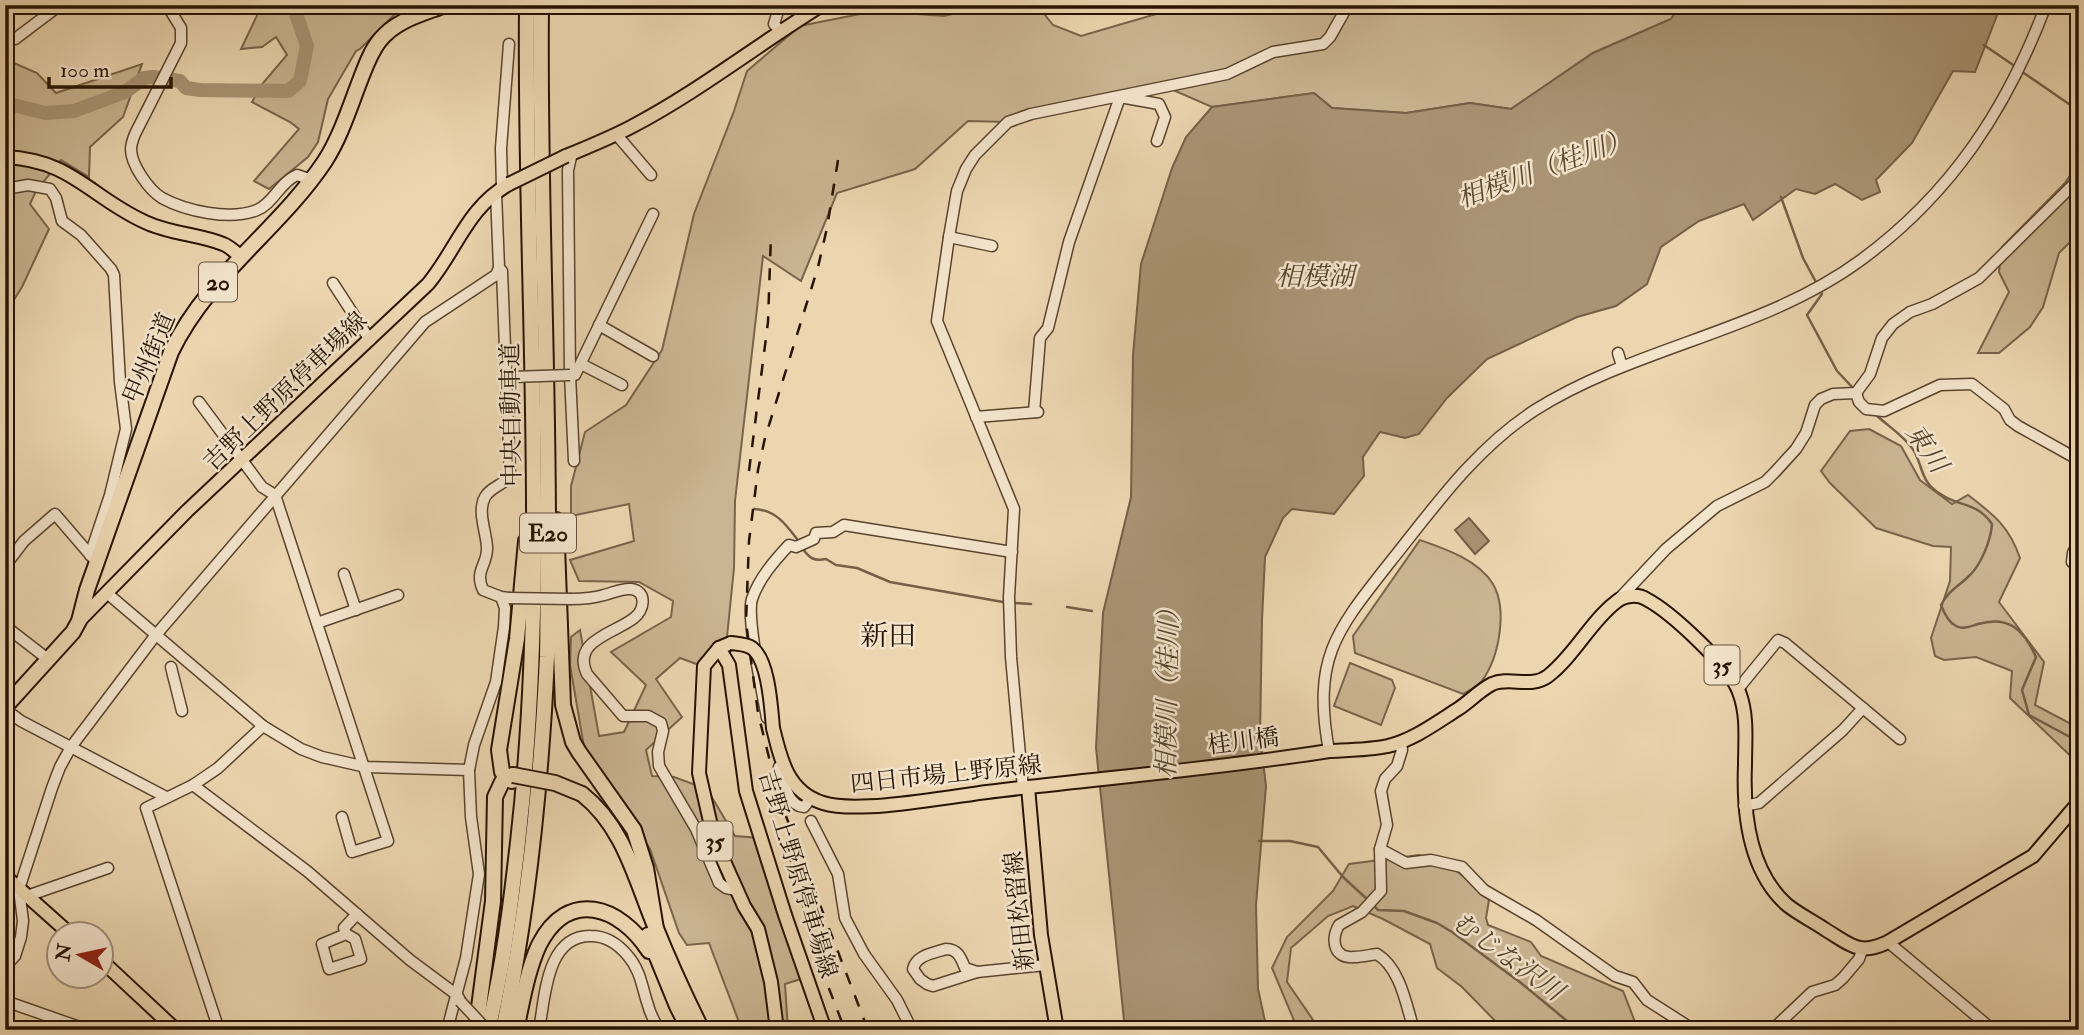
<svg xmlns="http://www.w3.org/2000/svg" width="2084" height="1035" viewBox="0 0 2084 1035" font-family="'IM FELL Double Pica','Noto Serif JP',serif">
<rect width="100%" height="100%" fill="#ecd6b0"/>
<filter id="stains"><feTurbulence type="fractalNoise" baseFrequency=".00286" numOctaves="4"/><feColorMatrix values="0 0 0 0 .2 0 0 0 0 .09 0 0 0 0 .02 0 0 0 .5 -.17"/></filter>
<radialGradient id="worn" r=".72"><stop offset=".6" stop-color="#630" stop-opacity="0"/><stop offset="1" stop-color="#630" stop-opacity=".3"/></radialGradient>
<g fill="#cab592" stroke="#786449" stroke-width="2">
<path d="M262,5H396L394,15L360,49L356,51L328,99L318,142L308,157L269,189L254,181L299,129L290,122L252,102L263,83L287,55L276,37L262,47L241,49Z"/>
<path d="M992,5H1037L1053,25L1081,36L1187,5H1681L1671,19L1593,53L1511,109L1470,103L1406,113L1332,108L1314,93L1212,107L1164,86L1008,122L968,121L915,169L837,193L801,281L763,256L735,501L734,568L727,637L713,645L699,665L680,658L656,679L682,717L646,750L652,776L674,777L707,789L735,836L761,838L807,977L785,984L788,1030H742L709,943L687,945L679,933L650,849L584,747L570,665L571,637L580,630L599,736L624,732L646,685L611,652L671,617L673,601L639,582L579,581L570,560L634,541L629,504L571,516V486L585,432L626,405L662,350L694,214L734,111L747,71L800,26L875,11L944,16Z"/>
<path d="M5,59L37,73L56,93L142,64L123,117L90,147L89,177L61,160L36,191L30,204L49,229L22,287L5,314Z"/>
<path d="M2079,162V186L2075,191L2079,206V233L2059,253L2043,307L2030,327L1999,353H1978L2009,292L1999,272L2002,247L2065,183Z"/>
<path d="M1869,429L1901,446L1920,480L1952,504L1968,495C1994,515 2009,526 2020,558L1999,602L2044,662L2035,705L2079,728V764L2010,698L2012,671L1976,657L1944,660L1935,656L1931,638L1950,581L1951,547L1933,546L1876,528L1830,483L1821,471L1850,431Z"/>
<path d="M1420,540C1446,549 1478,560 1493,584C1508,610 1499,659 1481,682C1476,687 1469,691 1463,694L1355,653L1353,636Z"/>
<path d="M1350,663L1392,680L1395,688L1381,725L1334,706Z"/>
<path d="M1419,855C1450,861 1468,879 1489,900L1486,918L1488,925L1531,942L1541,956L1623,991L1637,1027L1642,1030H1504L1462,987L1437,968L1430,944L1383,919L1353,906L1328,916L1291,948L1287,982L1320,1030H1298L1272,968L1287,937L1333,891L1349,864Z"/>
</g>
<g fill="#a99474" stroke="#756046" stroke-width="2">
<path d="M1681,5H2001L1975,72L1953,71L1912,143L1876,180L1880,192L1862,200L1835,184L1815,194L1796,189L1753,220L1744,204L1699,221L1661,247L1647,284L1616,306L1577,317L1487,359L1447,398L1419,434L1405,438L1380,432L1363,457L1364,476L1334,514L1292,509L1283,518L1265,557L1262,620L1260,737L1266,786L1256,905L1258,989L1267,1030H1125L1096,748L1103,613L1131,497L1133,355L1141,264L1172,168L1186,137L1212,107L1314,93L1332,108L1406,113L1470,103L1511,109L1593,53L1671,19Z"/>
<path d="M1469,518L1489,541L1475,554L1455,530Z"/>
</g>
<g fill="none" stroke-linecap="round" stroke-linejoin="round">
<g stroke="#756046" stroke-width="2.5">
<path d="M1984,45L2016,67"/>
<path d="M2021,71L2079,111"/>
<path d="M1781,197L1803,258L1817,284"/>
<path d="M1820,290L1822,294L1807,315L1837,371L1854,389"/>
<path d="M1874,413C1886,425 1905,436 1914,451C1924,469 1920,482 1942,495C1960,507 1977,502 1992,524C1991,540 1981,565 1969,576C1959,586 1948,591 1941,605C1944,613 1948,622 1956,626C1964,630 1971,626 1978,624C2009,615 2024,630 2036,657L2022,690L2029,715L2070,737L2079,745"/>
<path d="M754,509C775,510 785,523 797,539"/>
<path d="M803,549C810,559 814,561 826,559L836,565L857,568L890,582L1003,602"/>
<path d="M1015,603L1031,604"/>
<path d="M1067,607L1092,611"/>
<path d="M1259,841H1290L1318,847L1343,877L1368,900"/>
<path d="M1373,905L1378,910L1404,911L1437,923L1452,932L1521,983L1578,1030"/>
</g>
<path stroke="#a99474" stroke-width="14" d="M5,103L45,113L74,111L125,92L144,78L153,77L180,81L186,88L200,90L288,91L300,81L307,46L293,5"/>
<path stroke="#c4af8d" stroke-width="10" stroke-dasharray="10 5" stroke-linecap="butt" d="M1621,363L1626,377"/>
<g stroke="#58442c" stroke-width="13">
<g id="minor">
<path d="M167,5L181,28V43L135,134C133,139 131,144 131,149C131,165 149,190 162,198C186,211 230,221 257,210C273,204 280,182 297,175L312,180"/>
<path d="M780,31L774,24L780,5"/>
<path d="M5,34L7,37L15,39L60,5"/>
<path d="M616,134L651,175"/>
<path d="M572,153L568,170L570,375L574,461"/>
<path d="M502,188L501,148L509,44"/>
<path d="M5,189L28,185L50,189L56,198L62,221L81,235L111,269L114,275L120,382L126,429L110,495L90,555"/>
<path d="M496,193L499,268"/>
<path d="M949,237L992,246"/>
<path d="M333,283L370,340"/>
<path d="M599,325L653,356"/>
<path d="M1618,353L1621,363"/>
<path d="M581,364L622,385"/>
<path d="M570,375H575L653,214"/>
<path d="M1856,393L1870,374L1882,338L1893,324L1910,312L1932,304L1979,278L2079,179"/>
<path d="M1856,393L1859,402L1866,409L1884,411L1940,385L1972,384L2004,409L2010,420L2018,426L2079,460"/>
<path d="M199,402L262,487L275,495L388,841L352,852L342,817"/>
<path d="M1034,412L1040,338L1048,328L1069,242L1120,97L1159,104L1165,117L1157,141"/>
<path d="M976,417L1038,412"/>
<path d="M2079,540L2073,553L2072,562L2079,568"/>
<path d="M5,566L24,541L55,514L92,557"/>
<path d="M344,574L356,610"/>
<path d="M108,594L263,726L301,749L322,757L366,767L469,770"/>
<path d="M571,599C583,599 594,598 604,595C613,593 622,588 631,589C648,591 644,611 634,618C616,633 571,640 587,674L623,716H648L661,723L663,731L658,752L659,766L696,829L719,883L726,888L737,890"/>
<path d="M1618,600L1666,549L1717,506L1765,482L1775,472L1796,449L1806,433L1815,405L1821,399L1833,394L1856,393"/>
<path d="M317,623L398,595"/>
<path d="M5,626L49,660"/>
<path d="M171,667L182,711"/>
<path d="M1738,689L1778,640L1785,643L1900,739"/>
<path d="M5,709L21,721L166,797"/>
<path d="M767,718C763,695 746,618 752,599C759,578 775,560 789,545L796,547L814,539L816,533L833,532L844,525L1012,552"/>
<path d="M1401,742L1402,750L1397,766L1385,779L1381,791L1387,825L1380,849L1381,891L1362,912L1339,925C1331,939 1333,959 1354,957C1362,957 1369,955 1377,954C1401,969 1406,1005 1414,1030"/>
<path d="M1329,751C1312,657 1336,631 1391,561C1435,506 1475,449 1535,410C1637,346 1763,332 1861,260C1951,194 2007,109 2046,5"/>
<path d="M779,767C784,781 787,806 804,807L811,798"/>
<path d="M193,785L307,871L410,960L457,995L460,1000"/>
<path d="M1023,788L1011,657L1009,597L1014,509L937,321L949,237L957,191L966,169L975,155L1008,122L1031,114L1227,74L1273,52L1323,44L1330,37L1348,5"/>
<path d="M1744,806L1759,803L1843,730L1863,708"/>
<path d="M811,821L838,874L845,918L864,954L897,1000L912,1030"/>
<path d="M1380,849L1406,863L1431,860L1462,867L1484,890L1536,920L1615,976L1633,982L1647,1000L1694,1030"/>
<path d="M5,894L19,889"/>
<path d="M27,896L108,868"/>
<path d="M346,934L322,944L329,969L361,959L355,939L346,934L344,928L357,914"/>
<path d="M1888,942L1993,1030"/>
<path d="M946,949C958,949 961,958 965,968L977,972L933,986L927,984L920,979L913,969C916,955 934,953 946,949Z"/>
<path d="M5,967L15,956L21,937L23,921L19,889L52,788L60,767L71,747L155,636L425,322L496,275L499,268L502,271L510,475C504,486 491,486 485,497C477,511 486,531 487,547C488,565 474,570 483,590L501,597L509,598"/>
<path d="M977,972L1046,965"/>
<path d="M5,1001L88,1030"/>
<path d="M219,1030L146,808L193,785L218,768L263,726"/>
<path d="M447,1030L466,958L479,874L471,817L469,770L474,745L496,682L504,627L505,608L501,597"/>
<path d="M539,1030C545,998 546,935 591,936C606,936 619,945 628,956C641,971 642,988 648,1005C650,1014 655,1022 659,1030"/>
<path d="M1772,1030L1812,992L1835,985L1843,978L1859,959L1862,950"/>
</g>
</g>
<g stroke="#261300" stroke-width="16">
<g id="major">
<path d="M566,156C588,147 610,138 631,127C698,92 757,45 822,5"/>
<path d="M5,157C72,160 90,197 145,222C170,234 198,234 223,244C229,246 235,252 240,256"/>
<path d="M79,621L187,511L428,284C457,249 467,208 509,184"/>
<path d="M731,643L719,648L704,666L699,773L714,839L744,906L758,929L771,982L777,1030"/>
<path d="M719,648L729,665L746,791L785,915L825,1030"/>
<path d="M773,728C781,761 788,792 823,803C858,814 948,797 987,792C1101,778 1216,769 1329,751C1349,750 1369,750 1388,746C1413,740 1436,723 1458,709C1469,702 1480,690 1492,684C1510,676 1531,689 1548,676C1575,655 1590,622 1616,602C1624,595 1638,594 1646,599C1671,612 1730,667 1739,692C1748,715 1745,741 1745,765C1743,812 1749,870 1786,904C1798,914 1813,921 1826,930C1851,945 1859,956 1888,942L2033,856L2079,802"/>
<path d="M1028,787L1041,935L1057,1030"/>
<path d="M5,876L70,934"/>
<path d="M102,961L176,1030"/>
</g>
</g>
<g stroke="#261300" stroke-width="18">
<g id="highway">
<path d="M556,520L563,705L573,742L579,752L634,830L646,868L656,929"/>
<path d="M5,707L73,632L79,621L87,590L171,352C208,275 279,230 325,161C341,136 350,106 361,78C366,65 371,51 380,40C396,20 422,14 445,5"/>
<path d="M512,781L502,772L499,750L517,639L526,541"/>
<path d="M582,794C624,827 635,878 655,926C669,961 685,996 702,1030"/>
<path d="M648,935L677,1006L689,1030"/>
<path d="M476,1030L493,901L495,797L502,782L513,775"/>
<path d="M488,1030C503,968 511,904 518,842C550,563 524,284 527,5"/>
<path d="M503,1030C529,907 541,782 547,657C548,614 547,572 548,530C548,355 539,180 541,5"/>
<path d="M516,1030C522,1003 527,971 539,945C568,888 620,906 649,951"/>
</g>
</g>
<use href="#minor" stroke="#f3e4cc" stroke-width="10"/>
<use href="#major" stroke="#ecd6b0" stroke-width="12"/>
<use href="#highway" stroke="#ecd6b0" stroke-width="14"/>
<g stroke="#261300" stroke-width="2.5" stroke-dasharray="12 12" stroke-linecap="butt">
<path d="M838,160L827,228L818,267L765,438L758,470L749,541L746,622L758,713L779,798L868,1030"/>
<path d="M749,471L768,322L771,234"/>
<path d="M788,850L818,960L845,1030"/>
</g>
<g stroke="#58442c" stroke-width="13" stroke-linecap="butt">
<g id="minor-bridge">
<path d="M512,377L570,375"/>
<path d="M509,598L571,599"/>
<path d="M460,1001L487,1030"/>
</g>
</g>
<g stroke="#261300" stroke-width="16" stroke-linecap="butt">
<g id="major-bridge">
<path d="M509,184L566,156"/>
<path d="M731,643C738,644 746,644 752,648C769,661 771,708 773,728"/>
</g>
</g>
<g stroke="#261300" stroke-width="18" stroke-linecap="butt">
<path id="highway-bridge" d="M513,775L555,783L582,794"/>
</g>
<use href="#minor-bridge" stroke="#f3e4cc" stroke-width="10"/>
<use href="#major-bridge" stroke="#ecd6b0" stroke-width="12"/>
<use href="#highway-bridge" stroke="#ecd6b0" stroke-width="14"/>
</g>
<g text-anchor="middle" stroke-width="5" stroke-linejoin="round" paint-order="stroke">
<g fill="#f3e4cc" stroke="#64523d" stroke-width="2">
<rect x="199" y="262.5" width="38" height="39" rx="5"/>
<rect x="520" y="513.5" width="56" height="39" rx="5"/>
<rect x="1704.5" y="645.5" width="35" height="39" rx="5"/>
<rect x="697.5" y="821.5" width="35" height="39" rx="5"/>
</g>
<g font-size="23" font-weight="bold" fill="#261300">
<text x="218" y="290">20</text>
<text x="548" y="541">E20</text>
<text x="1722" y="673">35</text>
<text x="715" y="849">35</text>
</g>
<g font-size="24" fill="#261300" stroke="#f3e4cc">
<text transform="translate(149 358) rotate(-67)" y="8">甲州街道</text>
<text transform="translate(285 391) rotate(-44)" y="8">吉野上野原停車場線</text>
<text transform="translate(511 415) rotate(-91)" y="8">中央自動車道</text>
<text transform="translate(1243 741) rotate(-7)" y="8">桂川橋</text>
<text transform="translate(946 774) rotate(-6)" y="8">四日市場上野原線</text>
<text transform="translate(798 874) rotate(73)" y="8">吉野上野原停車場線</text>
<text transform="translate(1019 911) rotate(-96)" y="8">新田松留線</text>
</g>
<g font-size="26" font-style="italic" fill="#5a472e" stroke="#f3e4cc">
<text transform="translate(1544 168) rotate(-20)" y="9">相模川（桂川）</text>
<text x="1315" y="285">相模湖</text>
<text transform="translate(1927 448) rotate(55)" y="9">東川</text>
<text transform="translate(1167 687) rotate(-89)" y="9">相模川（桂川）</text>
<text transform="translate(1508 956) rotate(36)" y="9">むじな沢川</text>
</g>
<g font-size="28" fill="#261300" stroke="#f3e4cc">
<text x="888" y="645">新田</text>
</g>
</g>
<rect width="2084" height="1035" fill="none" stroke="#ecd6b0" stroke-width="28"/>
<rect x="7" y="7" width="2070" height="1021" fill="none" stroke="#261300" stroke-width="3.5"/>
<rect x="14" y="14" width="2056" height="1007" fill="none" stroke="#261300" stroke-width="2"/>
<g transform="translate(80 955) rotate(279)"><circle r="33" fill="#f3e4cc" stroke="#a1907a" stroke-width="2"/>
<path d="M0-5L12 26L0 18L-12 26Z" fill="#8f2418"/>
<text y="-10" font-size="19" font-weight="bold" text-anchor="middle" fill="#261300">N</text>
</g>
<path d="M49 77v10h122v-10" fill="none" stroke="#261300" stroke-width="3.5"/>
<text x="60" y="77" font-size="21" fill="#261300" stroke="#f3e4cc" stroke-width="5" paint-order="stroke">100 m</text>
<rect width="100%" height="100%" filter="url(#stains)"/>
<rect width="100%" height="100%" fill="url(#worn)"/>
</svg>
